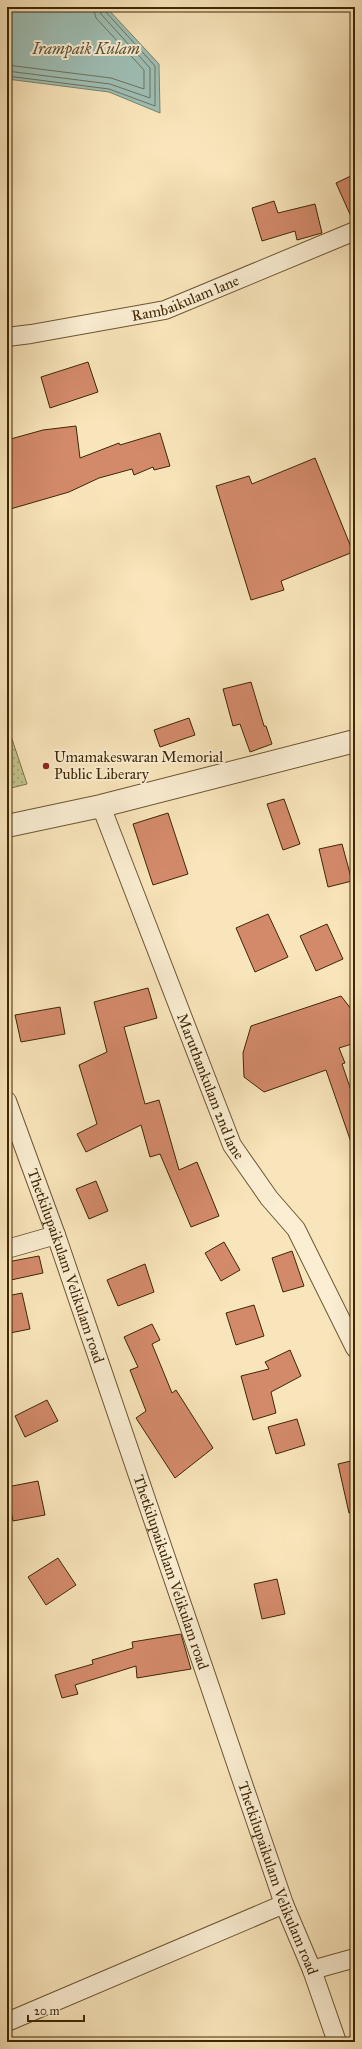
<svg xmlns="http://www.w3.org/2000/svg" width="362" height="2049" viewBox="0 0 362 2049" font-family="'IM FELL Great Primer',serif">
<defs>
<pattern id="park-dots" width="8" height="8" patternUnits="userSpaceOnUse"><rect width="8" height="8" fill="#c1c38e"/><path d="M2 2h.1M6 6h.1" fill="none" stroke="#9e9e72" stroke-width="1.8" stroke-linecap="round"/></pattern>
</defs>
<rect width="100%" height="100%" fill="#f9e5bb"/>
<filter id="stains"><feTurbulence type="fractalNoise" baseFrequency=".005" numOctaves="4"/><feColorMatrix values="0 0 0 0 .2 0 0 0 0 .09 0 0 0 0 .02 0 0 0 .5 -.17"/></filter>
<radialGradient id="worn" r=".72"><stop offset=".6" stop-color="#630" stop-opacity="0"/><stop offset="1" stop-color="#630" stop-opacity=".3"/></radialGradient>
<path fill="url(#park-dots)" stroke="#80754a" d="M7,724L27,784L7,789Z"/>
<path fill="#9ebeb4" stroke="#78826e" d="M7,7H106L159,64L160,113L109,92L7,79Z"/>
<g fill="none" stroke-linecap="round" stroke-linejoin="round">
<g stroke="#6e725c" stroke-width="1">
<path d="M7,65L111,78L144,89V70L96,18L93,7"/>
<path d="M7,71L110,84L150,98V68L101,14L99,7"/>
<path d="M7,76L109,89L155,106V66L105,11L104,7"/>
</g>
</g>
<g fill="#d38a6b" stroke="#3e2705">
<path d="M355,174V221H353L336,183Z"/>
<path d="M274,201L278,213L315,204L322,233L297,240L295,231L262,241L252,208Z"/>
<path d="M88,362L98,392L50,408L41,377Z"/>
<path d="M76,426L80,458L119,443L120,445L160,433L170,466L154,470L153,467L134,475L132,469L99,478L69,492L7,510V440L43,430Z"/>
<path d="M315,458L353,552L281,581L284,590L251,600L216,486L249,476L252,484Z"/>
<path d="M251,682L264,726H266L272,744L250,752L240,724L233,726L223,689Z"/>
<path d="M189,718L195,735L160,747L154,730Z"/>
<path d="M284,799L300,844L283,850L267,804Z"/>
<path d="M168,813L188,874L153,885L133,824Z"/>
<path d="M342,844L352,881L328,887L319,849Z"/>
<path d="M268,914L288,957L255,972L236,928Z"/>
<path d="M327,924L343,959L316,971L300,936Z"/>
<path d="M148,988L157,1018L124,1027L145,1104L159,1100L179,1170L197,1162L219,1216L191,1227L160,1154L150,1157L141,1125L86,1152L77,1134L97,1124L79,1065L107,1052L94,1002Z"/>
<path d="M341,996L355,1014V1043L339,1048L345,1063L342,1064L355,1102V1147L353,1148L326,1070L264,1092L244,1077L243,1053L251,1026Z"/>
<path d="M60,1007L65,1034L21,1042L15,1015Z"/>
<path d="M96,1181L108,1211L89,1219L76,1189Z"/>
<path d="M224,1242L240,1270L221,1281L205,1253Z"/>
<path d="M292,1251L304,1286L283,1292L272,1258Z"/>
<path d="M39,1256L43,1273L11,1280L7,1262Z"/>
<path d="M145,1264L154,1292L118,1306L107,1280Z"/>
<path d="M22,1293L30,1329L10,1333L7,1320V1296Z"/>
<path d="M254,1305L264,1336L236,1345L226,1313Z"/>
<path d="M152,1324L160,1340L152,1344L172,1393L176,1390L213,1448L175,1478L136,1418L146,1411L130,1370L138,1367L124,1337Z"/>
<path d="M290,1350L301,1376L271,1392L276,1413L253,1420L241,1376L269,1369L265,1362Z"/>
<path d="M47,1400L58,1421L25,1437L15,1416Z"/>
<path d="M297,1419L305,1445L276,1454L268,1427Z"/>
<path d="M355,1460V1512L349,1513L338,1464Z"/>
<path d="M38,1481L45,1515L13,1521L7,1487Z"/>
<path d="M58,1558L76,1585L46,1605L28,1577Z"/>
<path d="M277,1579L285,1614L262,1619L254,1584Z"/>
<path d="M181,1634L191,1669L137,1678L136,1666L75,1685L78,1694L62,1698L55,1675L93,1664L92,1660L133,1648L132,1642Z"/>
</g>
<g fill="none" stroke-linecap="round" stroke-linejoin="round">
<g stroke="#6d5632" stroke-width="20">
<g id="minor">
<path id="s1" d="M7,337L31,334L165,310L355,231"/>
<path id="s2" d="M101,806L232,1145L269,1198L296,1229L355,1348"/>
<path id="s3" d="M7,1101L56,1235L284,1904L312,1970L337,2042"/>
<path d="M7,1249L56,1235"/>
<path d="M312,1970L355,1958"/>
<path d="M7,2022L284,1904"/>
</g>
</g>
<g stroke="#6d5632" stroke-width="24">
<path id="tertiary" d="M7,826L101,806L355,741"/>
</g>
<use href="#minor" stroke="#fbeed3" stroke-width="18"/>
<use href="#tertiary" stroke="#fbeed3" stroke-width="22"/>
</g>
<circle fill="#8f2418" stroke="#fbeed3" stroke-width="1.5" cx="46" cy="766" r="4"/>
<g text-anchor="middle" stroke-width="4" stroke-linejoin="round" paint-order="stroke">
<g font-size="15" fill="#3e2705" stroke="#fbeed3">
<text dy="5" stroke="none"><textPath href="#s1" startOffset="183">Rambaikulam lane</textPath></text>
<text dy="5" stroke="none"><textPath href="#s2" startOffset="301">Maruthankulam 2nd lane</textPath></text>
<text dy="5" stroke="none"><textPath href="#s3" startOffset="175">Thetkilupaikulam Velikulam road</textPath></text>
<text dy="5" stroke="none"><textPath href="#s3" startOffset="499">Thetkilupaikulam Velikulam road</textPath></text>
<text dy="5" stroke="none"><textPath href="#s3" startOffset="823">Thetkilupaikulam Velikulam road</textPath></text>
</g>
<g font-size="15" fill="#3e2705" stroke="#fbeed3" text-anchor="start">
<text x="54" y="762">Umamakeswaran Memorial<tspan x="54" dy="17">Public Liberary</tspan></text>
</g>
<g font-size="16" font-style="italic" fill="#5b543a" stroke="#fbeed3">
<text x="86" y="54">Irampaik Kulam</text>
</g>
</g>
<rect width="362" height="2049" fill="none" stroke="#f9e5bb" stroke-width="24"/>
<rect x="8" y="8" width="346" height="2033" fill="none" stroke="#3e2705" stroke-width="2"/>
<rect x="12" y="12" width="338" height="2025" fill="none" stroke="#3e2705"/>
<path d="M28 2015v6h56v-6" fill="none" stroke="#3e2705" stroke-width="2"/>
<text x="34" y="2015" font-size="12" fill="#3e2705" stroke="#fbeed3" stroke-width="3" paint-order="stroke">20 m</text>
<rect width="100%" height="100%" filter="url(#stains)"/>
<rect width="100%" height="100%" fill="url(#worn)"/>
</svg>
